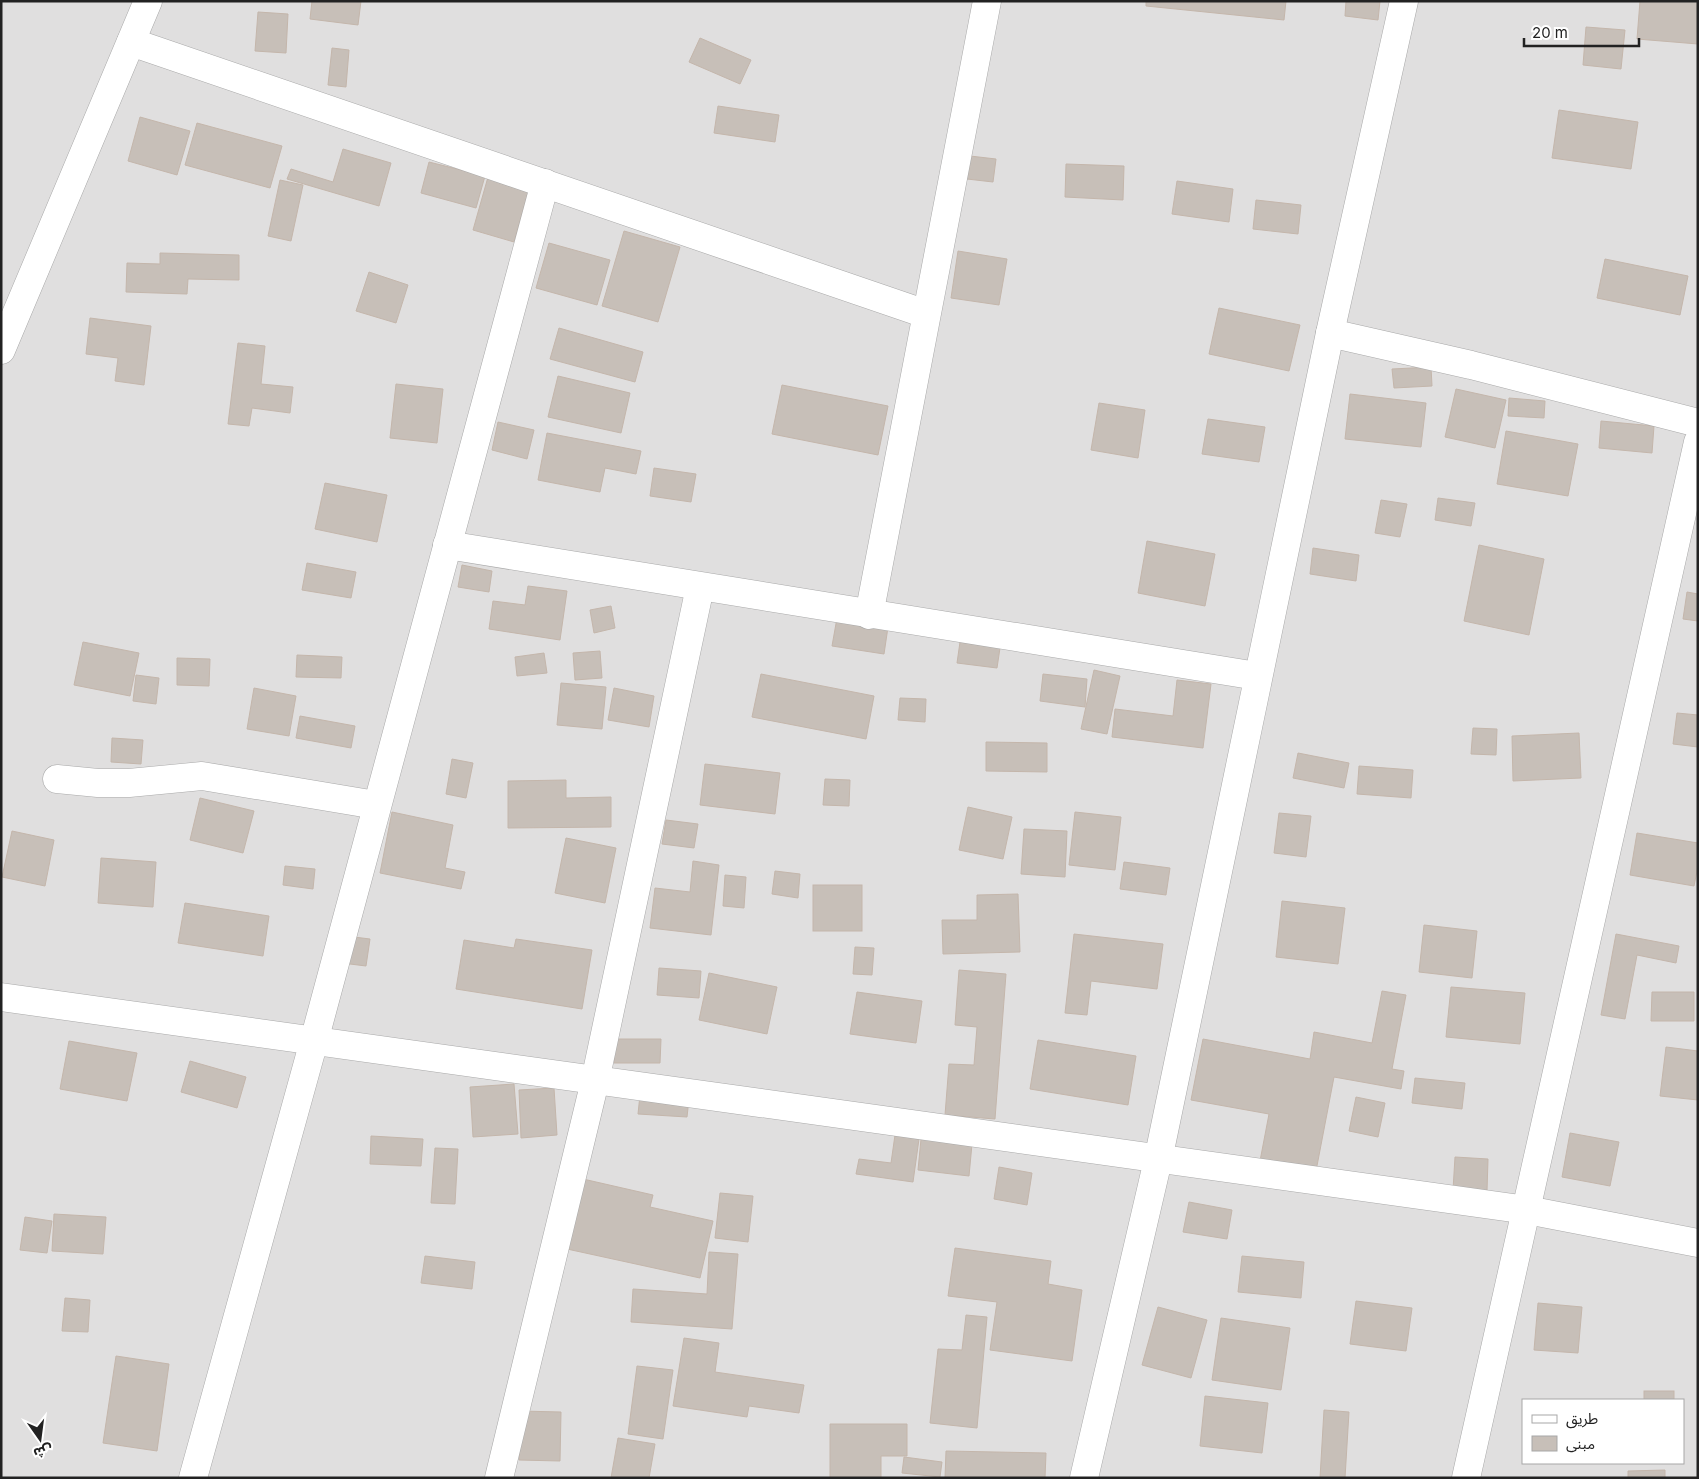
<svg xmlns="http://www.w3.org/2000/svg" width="1699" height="1479" viewBox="0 0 1699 1479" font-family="Inter,'Noto Sans Arabic',sans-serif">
<rect width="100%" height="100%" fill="#f2efe9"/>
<path fill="#e0dfdf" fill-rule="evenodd" d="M1,1H1698V1478H1ZM1523,1400H1683V1463H1523Z"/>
<g fill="#c7bfb8" stroke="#c4b6ab">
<path d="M312,1H361L358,25L310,19Z"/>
<path d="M1146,1H1286L1284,20L1146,6Z"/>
<path d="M1346,1H1380L1378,20L1345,16Z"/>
<path d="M1640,1H1698V44L1637,39Z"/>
<path d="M258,12L288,14L286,53L255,51Z"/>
<path d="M1586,27L1625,30L1621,69L1583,65Z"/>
<path d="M700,38L751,60L740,84L689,62Z"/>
<path d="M332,48L349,50L346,87L328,85Z"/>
<path d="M718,106L779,115L775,142L714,133Z"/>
<path d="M1559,110L1638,122L1631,169L1552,158Z"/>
<path d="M140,117L190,131L177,175L128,161Z"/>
<path d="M197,123L282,146L270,188L185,165Z"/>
<path d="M343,149L391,163L379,206L287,179L291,169L333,182Z"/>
<path d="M970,156L996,159L993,182L967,179Z"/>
<path d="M429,162L485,176L476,208L421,193Z"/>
<path d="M1066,164L1124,166L1123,200L1065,197Z"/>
<path d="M488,177L529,189L514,242L473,230Z"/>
<path d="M280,180L303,185L291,241L268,236Z"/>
<path d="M1177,181L1233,189L1229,222L1172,214Z"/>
<path d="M1256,200L1301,205L1298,234L1253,229Z"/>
<path d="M624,231L680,247L658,322L602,306Z"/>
<path d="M549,243L610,260L597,305L536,288Z"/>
<path d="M958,251L1007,259L999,305L951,298Z"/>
<path d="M160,253L239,255V280L188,279L187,294L126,292L127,263L160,264Z"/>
<path d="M1605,259L1688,276L1680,315L1597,298Z"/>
<path d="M369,272L408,285L396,323L356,311Z"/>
<path d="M1219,308L1300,325L1289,371L1209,354Z"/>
<path d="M90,318L151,326L144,385L115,381L118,358L86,354Z"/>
<path d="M559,328L643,352L635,382L550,359Z"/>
<path d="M238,343L265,346L261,384L293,387L290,413L252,408L249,426L228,424Z"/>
<path d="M1431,367L1432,386L1394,388L1392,369Z"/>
<path d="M558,376L630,393L621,433L548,417Z"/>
<path d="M396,384L443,389L437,443L390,438Z"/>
<path d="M782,385L888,406L878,455L772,434Z"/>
<path d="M1456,389L1506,400L1495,448L1445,437Z"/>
<path d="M1350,394L1426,403L1421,447L1345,439Z"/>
<path d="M1509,398L1545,401L1544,418L1508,416Z"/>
<path d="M1099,403L1145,410L1138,458L1091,450Z"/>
<path d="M1208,419L1265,427L1259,462L1202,454Z"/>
<path d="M1601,421L1654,426L1652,453L1599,448Z"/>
<path d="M498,422L534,430L527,459L492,450Z"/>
<path d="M1506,431L1578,444L1568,496L1497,484Z"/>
<path d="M547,433L641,451L636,474L605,468L600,492L538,480Z"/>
<path d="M654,468L696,474L691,502L650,496Z"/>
<path d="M325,483L387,495L377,542L315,529Z"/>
<path d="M1438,498L1475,503L1471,526L1435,520Z"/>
<path d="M1381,500L1407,504L1400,537L1375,533Z"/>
<path d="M1147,541L1215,554L1205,606L1138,593Z"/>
<path d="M1479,545L1544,559L1529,635L1464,621Z"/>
<path d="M1313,548L1359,555L1356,581L1310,574Z"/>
<path d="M307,563L356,572L351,598L302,590Z"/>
<path d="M462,565L492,571L489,592L458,587Z"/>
<path d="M528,586L567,591L560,640L489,629L493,601L525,605Z"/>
<path d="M1687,592L1698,594V621L1683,619Z"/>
<path d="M611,606L615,628L594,633L590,610Z"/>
<path d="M837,618L888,627L884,654L832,646Z"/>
<path d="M83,642L139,653L130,696L74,685Z"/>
<path d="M960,642L1000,648L997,668L957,663Z"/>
<path d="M600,651L602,678L575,680L573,653Z"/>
<path d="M544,653L547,673L517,676L515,657Z"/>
<path d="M297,655L342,657L341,678L296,677Z"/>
<path d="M177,658L210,659L209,686L177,685Z"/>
<path d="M1094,670L1120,676L1107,734L1081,729Z"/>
<path d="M761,674L874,696L866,739L752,717Z"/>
<path d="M1043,674L1087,679L1085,707L1040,701Z"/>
<path d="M136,675L159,678L156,704L133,701Z"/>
<path d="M1177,680L1211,684L1203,748L1112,737L1115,709L1173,716Z"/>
<path d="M561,683L606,687L602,729L557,725Z"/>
<path d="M254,688L296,696L289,736L247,729Z"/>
<path d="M614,688L654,696L649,727L608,720Z"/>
<path d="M900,698L926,699L925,722L898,720Z"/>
<path d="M1677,713L1698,715V747L1673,744Z"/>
<path d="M300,716L355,726L351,748L296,738Z"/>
<path d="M1473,728L1497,729L1496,755L1471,754Z"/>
<path d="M1579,733L1581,778L1513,781L1512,736Z"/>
<path d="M112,738L143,740L141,764L111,762Z"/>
<path d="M986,742L1047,743V772L986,771Z"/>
<path d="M1298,753L1349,763L1344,788L1293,778Z"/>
<path d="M452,759L473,763L466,798L446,794Z"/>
<path d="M705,764L780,773L775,814L700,805Z"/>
<path d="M1359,766L1413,770L1411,798L1357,794Z"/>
<path d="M825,779L850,780L849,806L823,805Z"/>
<path d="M566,780V798L611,797V827L508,828V781Z"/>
<path d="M200,798L254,811L243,853L190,840Z"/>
<path d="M968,807L1012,817L1003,859L959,850Z"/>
<path d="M392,812L453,825L445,868L465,872L461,889L380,873Z"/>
<path d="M1075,812L1121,817L1115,870L1069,865Z"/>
<path d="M1279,813L1311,816L1306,857L1274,853Z"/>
<path d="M666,820L698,824L694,848L662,844Z"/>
<path d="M1024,829L1067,831L1065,877L1021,874Z"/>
<path d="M12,831L54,840L45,886L2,877Z"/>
<path d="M1637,833L1698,843V866L1694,886L1630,875Z"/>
<path d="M566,838L616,848L605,903L555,893Z"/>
<path d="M101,858L156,862L153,907L98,903Z"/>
<path d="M693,861L719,865L711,935L650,928L655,888L690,892Z"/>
<path d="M1124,862L1170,868L1166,895L1120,889Z"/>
<path d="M285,866L315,869L313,889L283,885Z"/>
<path d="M775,871L800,874L798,898L772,894Z"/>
<path d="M725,875L746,877L744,908L723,906Z"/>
<rect x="813" y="885" width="49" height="46"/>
<path d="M1018,894L1020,952L943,954L942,920H977V895Z"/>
<path d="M1282,901L1345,908L1338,964L1276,957Z"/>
<path d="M185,903L269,916L263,956L178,943Z"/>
<path d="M1424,925L1477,931L1472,978L1419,972Z"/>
<path d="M1074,934L1163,944L1157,989L1091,981L1087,1015L1065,1013Z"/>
<path d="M1616,934L1679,946L1676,963L1637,955L1625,1019L1601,1015Z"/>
<path d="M346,936L370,939L366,966L342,963Z"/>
<path d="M516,939L592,950L582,1009L456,989L464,940L514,948Z"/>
<path d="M855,947L874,948L872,975L853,974Z"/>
<path d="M659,968L701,971L699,998L657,995Z"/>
<path d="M959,970L1006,974L995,1119L945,1115L949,1064L974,1065L977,1027L955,1025Z"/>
<path d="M709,973L777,987L767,1034L699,1020Z"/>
<path d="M1451,987L1525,993L1520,1044L1446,1037Z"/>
<path d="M1382,991L1406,995L1392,1069L1404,1071L1401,1089L1334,1077L1316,1171L1260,1161L1269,1114L1191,1100L1203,1039L1310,1059L1314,1032L1372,1043Z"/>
<path d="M857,992L922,1001L916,1043L850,1034Z"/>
<path d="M1652,992H1694V1021H1651Z"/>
<path d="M614,1039H661L660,1063H614Z"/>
<path d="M1038,1040L1136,1056L1128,1105L1030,1089Z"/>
<path d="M69,1041L137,1053L127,1101L60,1089Z"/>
<path d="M1666,1047L1698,1051V1100L1660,1096Z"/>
<path d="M190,1061L246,1077L237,1108L181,1092Z"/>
<path d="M1415,1078L1465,1083L1462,1109L1412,1103Z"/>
<path d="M514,1084L518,1134L473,1137L470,1087Z"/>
<path d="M554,1088L557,1135L521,1138L519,1090Z"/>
<path d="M640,1095L689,1099L687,1117L638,1114Z"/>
<path d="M1356,1097L1385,1103L1378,1137L1349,1131Z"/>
<path d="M1570,1133L1619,1142L1610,1186L1562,1177Z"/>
<path d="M895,1135L919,1139L913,1182L856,1174L859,1159L891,1163Z"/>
<path d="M371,1136L423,1139L421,1166L370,1164Z"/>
<path d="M921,1139L972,1144L969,1176L918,1170Z"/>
<path d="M435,1148L458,1149L455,1204L431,1203Z"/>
<path d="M1455,1157L1488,1159L1487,1191L1453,1190Z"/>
<path d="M999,1167L1032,1173L1027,1205L994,1199Z"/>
<path d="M583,1179L653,1195L650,1207L713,1221L700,1278L567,1249Z"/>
<path d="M720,1193L753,1196L748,1242L715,1238Z"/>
<path d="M1189,1202L1232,1210L1227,1239L1183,1232Z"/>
<path d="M54,1214L106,1217L103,1254L52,1251Z"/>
<path d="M25,1217L52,1221L47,1253L20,1250Z"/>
<path d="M955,1248L1051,1261L1048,1284L1082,1290L1072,1361L990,1350L997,1302L948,1296Z"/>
<path d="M709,1252L738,1254L732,1329L631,1322L633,1289L707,1294Z"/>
<path d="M425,1256L475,1262L472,1289L421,1283Z"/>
<path d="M1242,1256L1304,1262L1301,1298L1238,1292Z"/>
<path d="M65,1298L90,1300L88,1332L62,1331Z"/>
<path d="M1356,1301L1412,1308L1406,1351L1350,1344Z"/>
<path d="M1538,1303L1582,1307L1578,1353L1534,1350Z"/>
<path d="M1158,1307L1207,1320L1191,1378L1142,1365Z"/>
<path d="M966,1315L987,1317L977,1428L930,1423L938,1349L962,1350Z"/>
<path d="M1221,1318L1290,1328L1281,1390L1212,1380Z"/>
<path d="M684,1338L719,1343L715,1372L804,1385L799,1413L749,1406L747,1417L673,1406Z"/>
<path d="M116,1356L169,1364L157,1451L103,1443Z"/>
<path d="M637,1366L673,1370L663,1439L628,1434Z"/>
<rect x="1644" y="1391" width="30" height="9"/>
<path d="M1205,1396L1268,1403L1262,1453L1200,1446Z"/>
<path d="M1324,1410L1349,1412L1345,1478H1320Z"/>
<path d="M520,1411L561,1412L560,1461L519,1460Z"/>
<path d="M830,1424H907V1456H881V1478H830Z"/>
<path d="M618,1438L655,1444L649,1478H611Z"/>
<path d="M946,1451L1046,1453L1045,1478H945Z"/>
<path d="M904,1457L942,1462L940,1477L902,1473Z"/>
<path d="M1665,1470V1478H1628V1471Z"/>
</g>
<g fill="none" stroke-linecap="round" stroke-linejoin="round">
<g stroke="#a9a9a9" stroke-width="29">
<g id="minor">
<path d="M131,42L926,314"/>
<path d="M1330,333L1471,365L1698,423"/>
<path d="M1,350L148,1"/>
<path d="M447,545L1257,676"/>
<path d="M869,615L987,1"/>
<path d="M57,779L98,783H129L202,776L376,805"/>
<path d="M1,997L1527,1210L1698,1243"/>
<path d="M193,1478L314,1041L545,183"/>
<path d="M499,1478L595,1081L700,587"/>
<path d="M1084,1478L1158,1160L1330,333L1404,1"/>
<path d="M1466,1478L1698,442"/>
</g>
</g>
<use href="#minor" stroke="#fff" stroke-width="28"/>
</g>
<rect width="1699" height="1479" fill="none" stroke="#222222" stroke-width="5"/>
<rect x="1522" y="1399" width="162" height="65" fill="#ffffff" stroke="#a7a7a7"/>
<rect x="1532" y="1415" width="25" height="8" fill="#ffffff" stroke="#a7a7a7"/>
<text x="1566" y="1424" font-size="15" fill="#222222">طريق</text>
<rect x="1532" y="1436" width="25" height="15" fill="#c7bfb8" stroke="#a7a7a7"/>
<text x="1566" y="1449" font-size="15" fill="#222222">مبنى</text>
<g transform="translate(40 1439) rotate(166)" stroke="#ffffff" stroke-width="4" paint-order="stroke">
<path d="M0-4L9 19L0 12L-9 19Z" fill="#222222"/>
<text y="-8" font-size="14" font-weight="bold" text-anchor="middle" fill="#222222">ش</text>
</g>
<path d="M1524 38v8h115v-8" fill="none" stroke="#222222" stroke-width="2.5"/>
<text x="1532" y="38" font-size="15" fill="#222222" stroke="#ffffff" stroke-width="4" paint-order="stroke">20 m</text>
</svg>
